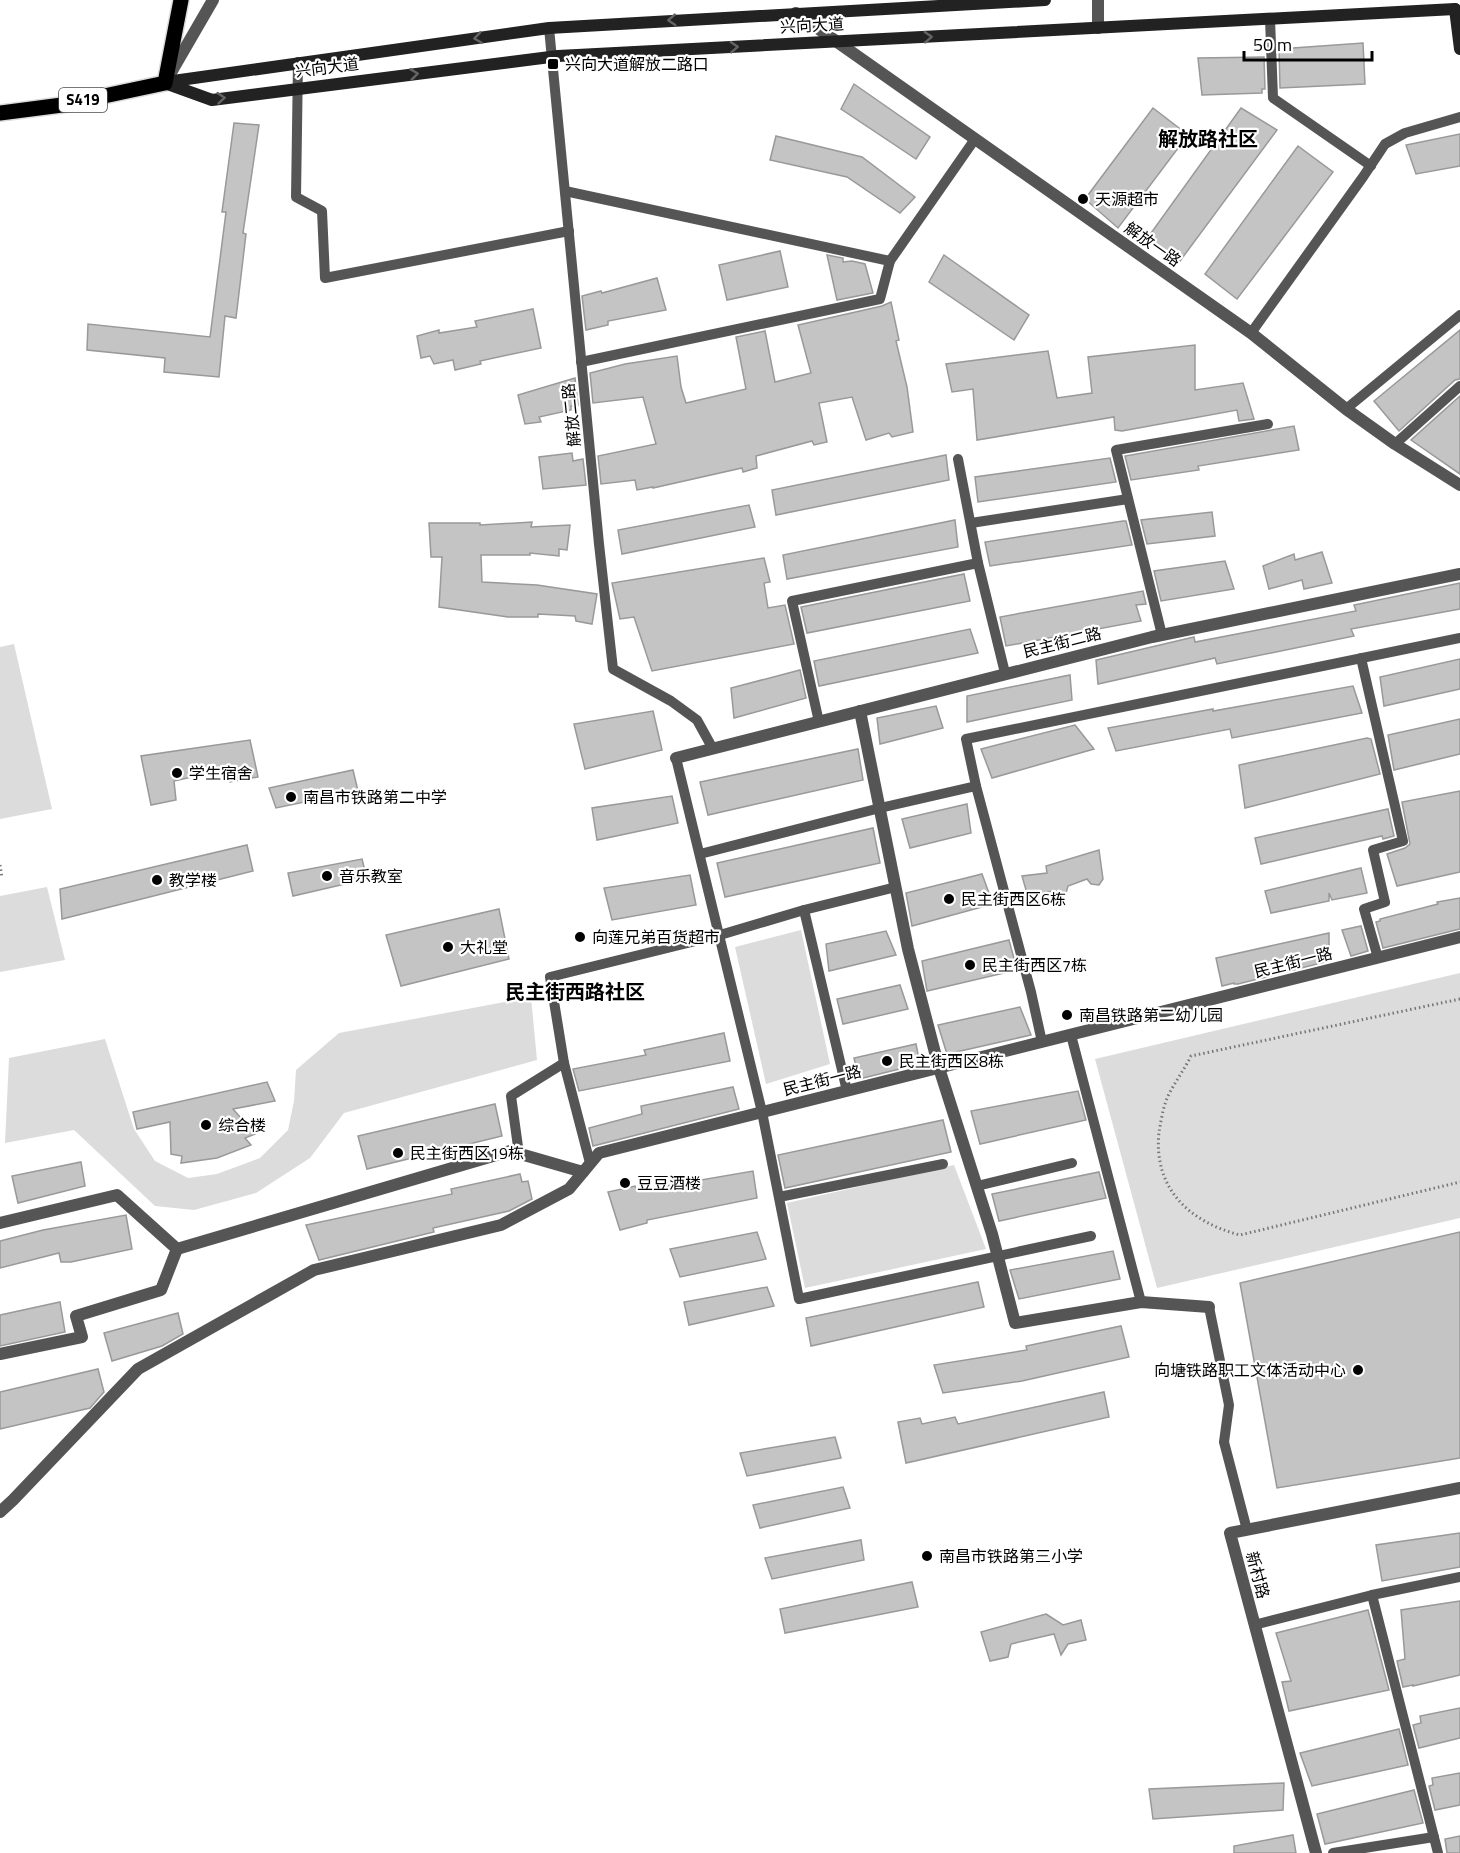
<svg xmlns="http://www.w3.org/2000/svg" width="1460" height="1853" viewBox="0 0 1460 1853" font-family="'Titillium Web','Noto Sans SC',sans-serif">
<rect width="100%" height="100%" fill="#fff"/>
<g fill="#dcdcdc">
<path d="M14,644L52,809L0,819V647Z"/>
<path d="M47,887L65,960L0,972V896Z"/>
<path d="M801,930L830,1064L766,1084L735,947Z"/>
<path d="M1460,973V1218L1157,1288L1095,1059Z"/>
<path d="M531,997L537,1060L344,1113L310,1158L256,1193L194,1210L155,1206L74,1130L5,1143L9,1058L105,1039L134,1129L155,1161L188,1178L217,1174L260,1158L288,1130L294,1101L296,1070L339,1033Z"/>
<path d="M954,1165L986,1249L805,1288L787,1203Z"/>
</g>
<g fill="#c4c4c4" stroke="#999" stroke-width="1.5">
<path d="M1363,43L1365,84L1280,88L1279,49Z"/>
<path d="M1264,57L1265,89H1262V93L1202,95L1198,58Z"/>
<path d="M854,84L930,137L916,159L841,109Z"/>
<path d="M1153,108L1188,135L1118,228L1085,199Z"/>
<path d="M1241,108L1277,130L1180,261L1146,240Z"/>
<path d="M234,123L259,125L243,233L246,234L236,318L225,316L219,377L164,372L165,358L87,350L88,324L210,337L226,212H222Z"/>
<path d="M1460,134V166L1416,174L1406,145Z"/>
<path d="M776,136L862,157L915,197L900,213L847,177L770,160Z"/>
<path d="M1298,146L1333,172L1237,299L1205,274Z"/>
<path d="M780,251L788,287L727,300L719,265Z"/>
<path d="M827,255L843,258V262L852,261L865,264L873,293L837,300Z"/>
<path d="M944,255L1029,315L1014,340L929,282Z"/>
<path d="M657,278L666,310L608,321V325L586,330L582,296L601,291L602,293Z"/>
<path d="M891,302L899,340L896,341L907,387L913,432L892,437L889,433L866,440L852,397L819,403L827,442L814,445L812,441L756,456L757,468L743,472L742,468L653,488V487L637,490L635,480L601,484L598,456L656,444L643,397L593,403L590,373L625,364L677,356L681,387L686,403L746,389L736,337L765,331L775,382L811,373L798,325L882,306Z"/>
<path d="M533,309L541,348L480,361L481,364L455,370L453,360L434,364L430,356L421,358L417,336L439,330V333L477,327L475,321Z"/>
<path d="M1460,330V379L1455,380L1399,431L1374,401Z"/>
<path d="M1195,345V390L1243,383L1254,419L1239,421L1237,410L1122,431L1115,430L1114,417L977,440L973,389L952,392L946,364L1048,351L1057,398L1092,393L1088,357Z"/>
<path d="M575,378L578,405L571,406V410L539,417L541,422L525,424L518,395Z"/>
<path d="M1460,396V474L1411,440Z"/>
<path d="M1294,426L1299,450L1198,466L1199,470L1131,480L1125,456Z"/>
<path d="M572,453L573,461L583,459L586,485L543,489L539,457Z"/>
<path d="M946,455L949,480L776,515L772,490Z"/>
<path d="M1110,458L1116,482L978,502L975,477Z"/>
<path d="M749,505L755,527L622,554L618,530Z"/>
<path d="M1212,512L1215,536L1147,544L1141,520Z"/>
<path d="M955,520L958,547L787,579L783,555Z"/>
<path d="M1123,521H1126L1132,545L990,566L985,542Z"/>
<path d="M532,522L531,527L570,525L567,550L559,549V556L530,553V555H481L482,582L537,585L597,594L592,624L576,621L575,616L538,614V617H508L439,607L442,557H431L429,523H480V525Z"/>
<path d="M1322,552L1332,583L1304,589L1302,580L1269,589L1263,566L1294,554L1295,560Z"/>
<path d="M764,558L770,582L764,583L768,608L785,605L794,644L652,671L634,617L620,619L612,583Z"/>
<path d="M1225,561L1234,589L1161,601L1154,571Z"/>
<path d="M964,574L970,601L807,633L801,607Z"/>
<path d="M1460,583V609L1351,629L1354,636L1217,664L1215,658L1098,684L1096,660L1194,637L1195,642L1356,611L1354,605Z"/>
<path d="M1143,591L1146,604L1136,605L1141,621L1006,646L1000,617Z"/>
<path d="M970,629L978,653L819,686L814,661Z"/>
<path d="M1460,659V689L1384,706L1380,677Z"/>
<path d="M800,670L806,698L734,718L731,688Z"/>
<path d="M1070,675L1072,700L967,722V696Z"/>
<path d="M1353,686L1362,713L1232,738L1230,729L1116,751L1108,728L1213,709V711Z"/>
<path d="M936,706L943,728L880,744L877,718Z"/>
<path d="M653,711L662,750L585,769L574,724Z"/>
<path d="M1460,719V754L1394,770L1388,735Z"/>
<path d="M1075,725L1094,749L992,778L981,749Z"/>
<path d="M1367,738L1371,739L1380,774L1245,808L1239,765Z"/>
<path d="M250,740L258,777L230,782L227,769L174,781L176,800L151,805L141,756Z"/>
<path d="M858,749L863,780L708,815L700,782Z"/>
<path d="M353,770L358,791L276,808L269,788Z"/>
<path d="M1460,791V872L1397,886L1387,854L1405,848L1410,844L1402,802Z"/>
<path d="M672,796L678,823L597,840L592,808Z"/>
<path d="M967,804L971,833L910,848L902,819Z"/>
<path d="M1388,809L1394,836L1383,839L1382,836L1261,864L1255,838Z"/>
<path d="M873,828L880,863L725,897L717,863Z"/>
<path d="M247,845L253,871L62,919L60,889Z"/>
<path d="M1099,850L1103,879L1099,885L1091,884L1087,879L1068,886L1066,893L1058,904L1053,891L1028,897L1022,876L1047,873L1046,866Z"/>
<path d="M362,859L367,879L293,896L288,873Z"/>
<path d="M1361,868L1367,893L1332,900L1329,893V901L1271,913L1265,891Z"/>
<path d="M982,874L993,904L912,926L906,893Z"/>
<path d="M690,875L696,905L612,920L604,888Z"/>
<path d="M1460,898V929L1383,948L1376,922L1380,921V919L1438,904L1437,902Z"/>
<path d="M499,909L509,959L401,986L386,935Z"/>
<path d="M1361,926L1368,951L1351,956L1342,930Z"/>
<path d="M886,931L896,955L829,971L826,944Z"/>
<path d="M1329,933V961L1238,984H1234V983L1222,986L1216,958Z"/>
<path d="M1009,940L1017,970L927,991L922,961Z"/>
<path d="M900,985L908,1009L843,1024L837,999Z"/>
<path d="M1020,1007L1031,1035L947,1054L938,1025Z"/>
<path d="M724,1033L730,1061L579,1091L573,1069L646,1055L644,1050Z"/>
<path d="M916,1044L920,1064L859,1079L854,1058Z"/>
<path d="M267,1082L275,1101L233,1109L255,1134L245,1138L251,1145L217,1158L181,1163L182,1156L171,1154L170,1122L137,1129L133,1112Z"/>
<path d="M733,1087L739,1109L593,1146L589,1128L642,1114L641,1106Z"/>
<path d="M1078,1091L1086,1120L980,1144L971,1111Z"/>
<path d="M495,1104L502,1136L367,1169L358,1136Z"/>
<path d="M943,1120L951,1152L785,1188L778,1155Z"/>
<path d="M81,1162L85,1186L18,1203L12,1176Z"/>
<path d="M753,1171L757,1198L647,1220V1223L620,1230L608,1192L635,1186L637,1191Z"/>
<path d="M1099,1172L1106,1198L999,1221L992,1194Z"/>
<path d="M520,1174L522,1182L528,1181L532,1199L509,1211L433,1228L434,1232L319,1260L306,1225L452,1194L451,1189Z"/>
<path d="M126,1215L132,1249L71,1262H61L59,1253L0,1268V1241L43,1230Z"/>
<path d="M757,1232L766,1259L680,1277L670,1249Z"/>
<path d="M1460,1232V1458L1277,1488L1240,1283Z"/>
<path d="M1113,1251L1120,1279L1019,1299L1010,1270Z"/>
<path d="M978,1282L984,1307L811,1346L806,1318Z"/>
<path d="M767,1287L774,1306L689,1325L684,1302Z"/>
<path d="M60,1302L65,1332L0,1346V1315Z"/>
<path d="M178,1313L183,1334L162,1346L112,1361L104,1333Z"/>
<path d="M1121,1326L1129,1357L1022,1381L943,1393L934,1365L1027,1350L1026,1346Z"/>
<path d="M98,1369L104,1392L90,1408L0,1429V1392Z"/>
<path d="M1104,1392L1109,1417L906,1463L898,1422L920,1418L922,1424L955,1417L958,1424Z"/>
<path d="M835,1437L841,1458L747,1476L740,1453Z"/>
<path d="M843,1487L850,1508L760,1528L753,1505Z"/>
<path d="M1460,1533V1567L1382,1581L1376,1545Z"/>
<path d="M861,1540L864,1560L772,1579L765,1558Z"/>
<path d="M912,1582L918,1607L785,1633L780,1609Z"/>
<path d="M1460,1601V1675L1413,1686V1685L1403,1687L1397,1661L1405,1659L1401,1610Z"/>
<path d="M1368,1610L1389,1690L1289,1711L1282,1682L1291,1681L1276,1633Z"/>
<path d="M1046,1614L1063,1625L1081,1620L1086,1640L1068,1644L1061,1655L1054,1634L1011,1644L1008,1657L990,1661L981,1632Z"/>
<path d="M1460,1708V1738L1419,1748L1413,1725L1421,1723L1420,1716Z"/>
<path d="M1399,1729L1408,1765L1312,1786L1300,1753Z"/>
<path d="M1460,1773V1805L1435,1810L1429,1786L1433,1785L1432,1778Z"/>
<path d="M1284,1783L1283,1810L1153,1819L1149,1789Z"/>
<path d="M1414,1790L1423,1823L1325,1844L1317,1814Z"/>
<path d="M1293,1835L1296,1853H1234V1846Z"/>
<path d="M1460,1836V1853H1447L1445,1839Z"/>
</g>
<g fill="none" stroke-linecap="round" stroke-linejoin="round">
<g stroke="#dbdbdb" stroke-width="18">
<path id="primary" d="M0,113L62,105L165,83L181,0"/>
</g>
<g stroke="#777" stroke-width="3" stroke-dasharray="1.5 3" stroke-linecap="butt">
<path d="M0,865L2,878"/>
<path d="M1460,999L1191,1056C1184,1070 1175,1082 1168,1096C1163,1107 1161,1121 1159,1132C1153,1188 1189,1222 1240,1235L1460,1182"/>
</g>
<g stroke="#555" stroke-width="10">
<path d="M1270,19L1273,98L1371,166"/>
<path d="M549,28L599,544L613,669L671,701L697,720L713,749"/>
<path d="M298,62L296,197L322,211L325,278L569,231"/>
<path d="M565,191L890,261L975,139"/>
<path d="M1251,333L1363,177L1385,144L1405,133L1460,117"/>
<path d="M581,362L880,299L890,261"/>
<path d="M1346,409L1460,315"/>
<path d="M1395,444L1460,386"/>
<path d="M958,459L978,563L1005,673"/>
<path d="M971,523L1128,499"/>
<path d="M1162,635L1116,450L1268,424"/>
<path d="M1361,658L1403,841L1373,850L1385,902L1364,909L1378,958"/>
<path d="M819,722L792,601L978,563"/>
<path d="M676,758L762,1112L799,1299L1091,1236"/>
<path d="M976,786L966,739L1460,638"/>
<path d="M700,854L880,808L976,786L1031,992L1042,1042"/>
<path d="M804,910L847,1091"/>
<path d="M1071,1035L1141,1302"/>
<path d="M519,1154L511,1096L564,1063"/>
<path d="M590,1163L564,1063L550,977L720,935L804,910L896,887"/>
<path d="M977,1186L1072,1163"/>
<path d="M779,1197L943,1164"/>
<path d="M1209,1307L1229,1405L1224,1442L1247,1530"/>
<path d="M1372,1595L1438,1853"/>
<path d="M1254,1625L1372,1595L1460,1577"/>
<path d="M1333,1853L1434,1837"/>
</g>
<g stroke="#555" stroke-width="12">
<path d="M1098,0V28"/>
<path d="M796,13L1251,333L1346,409L1395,444L1460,485"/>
<path d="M169,76L213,0"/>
<path d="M860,711L908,949L939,1068L992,1234L1015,1323L1141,1302L1209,1307"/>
<path d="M676,758L1152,637L1460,574"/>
<path d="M0,1223L117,1195L177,1249"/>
<path d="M177,1249L510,1151L583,1172"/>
<path d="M0,1354L82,1337L76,1316L161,1290L177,1249"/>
<path d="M0,1512L13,1500L138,1369L314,1270L501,1225L569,1189L599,1153L1460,937"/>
<path d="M1316,1853L1230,1533L1460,1488"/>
</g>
<g stroke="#222" stroke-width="12">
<path d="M1455,9L1460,49"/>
<path d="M166,82L549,28L1045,0"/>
<path d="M165,83L212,100L558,56L1455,9"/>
</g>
<use href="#primary" stroke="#000" stroke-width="15"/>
</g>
<defs><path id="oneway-chevron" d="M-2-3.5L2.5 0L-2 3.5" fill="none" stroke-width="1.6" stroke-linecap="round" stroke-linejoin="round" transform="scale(1.5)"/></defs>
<g stroke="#646464">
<use href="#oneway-chevron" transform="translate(672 20) rotate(177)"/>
<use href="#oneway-chevron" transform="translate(928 37) rotate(-3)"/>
<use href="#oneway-chevron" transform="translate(478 38) rotate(172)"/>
<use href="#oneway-chevron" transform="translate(734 47) rotate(-3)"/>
<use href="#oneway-chevron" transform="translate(414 74) rotate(-7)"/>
<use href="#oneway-chevron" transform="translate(221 98) rotate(-5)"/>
</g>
<g fill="#000" stroke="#fff" stroke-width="2">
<rect x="547" y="58" width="12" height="12" rx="3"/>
<circle cx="1083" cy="199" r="6"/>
<circle cx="177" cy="773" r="6"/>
<circle cx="291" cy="797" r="6"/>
<circle cx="327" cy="876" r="6"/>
<circle cx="157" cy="880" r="6"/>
<circle cx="949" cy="899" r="6"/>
<circle cx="580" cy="937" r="6"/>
<circle cx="448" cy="947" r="6"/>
<circle cx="970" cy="965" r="6"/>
<circle cx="1067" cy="1015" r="6"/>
<circle cx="887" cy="1061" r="6"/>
<circle cx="206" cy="1125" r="6"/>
<circle cx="398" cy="1153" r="6"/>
<circle cx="625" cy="1183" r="6"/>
<circle cx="1358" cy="1370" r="6"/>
<circle cx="927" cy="1556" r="6"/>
</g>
<g text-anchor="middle" stroke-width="4.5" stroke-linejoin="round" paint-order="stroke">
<rect fill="#fff" stroke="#4c4c4c" stroke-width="1.5" x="59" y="88" width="48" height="24" rx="4.5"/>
<g font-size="15" font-weight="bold" fill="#000">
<text x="83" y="105">S419</text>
</g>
<g font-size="16" fill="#000" stroke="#fff">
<text transform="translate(812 25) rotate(-3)" y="6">兴向大道</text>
<text transform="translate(327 67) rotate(-7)" y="6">兴向大道</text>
<text transform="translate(1153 244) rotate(35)" y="6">解放一路</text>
<text transform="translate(571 415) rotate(-96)" y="6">解放二路</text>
<text transform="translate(1062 642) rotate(-14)" y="6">民主街二路</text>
<text transform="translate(1293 962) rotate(-14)" y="6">民主街一路</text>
<text transform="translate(822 1080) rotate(-14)" y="6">民主街一路</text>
<text transform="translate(1258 1575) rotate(75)" y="6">新村路</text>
</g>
<g font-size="16" fill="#000" stroke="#fff" text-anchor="start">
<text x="565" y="70">兴向大道解放二路口</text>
<text x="1095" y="205">天源超市</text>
<text x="189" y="779">学生宿舍</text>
<text x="303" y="803">南昌市铁路第二中学</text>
<text x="339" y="882">音乐教室</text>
<text x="169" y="886">教学楼</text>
<text x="961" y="905">民主街西区6栋</text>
<text x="592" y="943">向莲兄弟百货超市</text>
<text x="460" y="953">大礼堂</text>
<text x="982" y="971">民主街西区7栋</text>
<text x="1079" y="1021">南昌铁路第二幼儿园</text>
<text x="899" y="1067">民主街西区8栋</text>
<text x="218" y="1131">综合楼</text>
<text x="410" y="1159">民主街西区19栋</text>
<text x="637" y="1189">豆豆酒楼</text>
<text x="1346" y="1376" text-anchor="end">向塘铁路职工文体活动中心</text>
<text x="939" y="1562">南昌市铁路第三小学</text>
</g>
<g font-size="20" font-weight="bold" fill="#000" stroke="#fff">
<text x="1208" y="146">解放路社区</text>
<text x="575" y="999">民主街西路社区</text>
</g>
</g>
<path d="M1244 51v9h128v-9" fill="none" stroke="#000000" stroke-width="3"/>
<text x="1253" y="51" font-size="18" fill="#000000" stroke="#ffffff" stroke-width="4.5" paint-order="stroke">50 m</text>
</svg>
